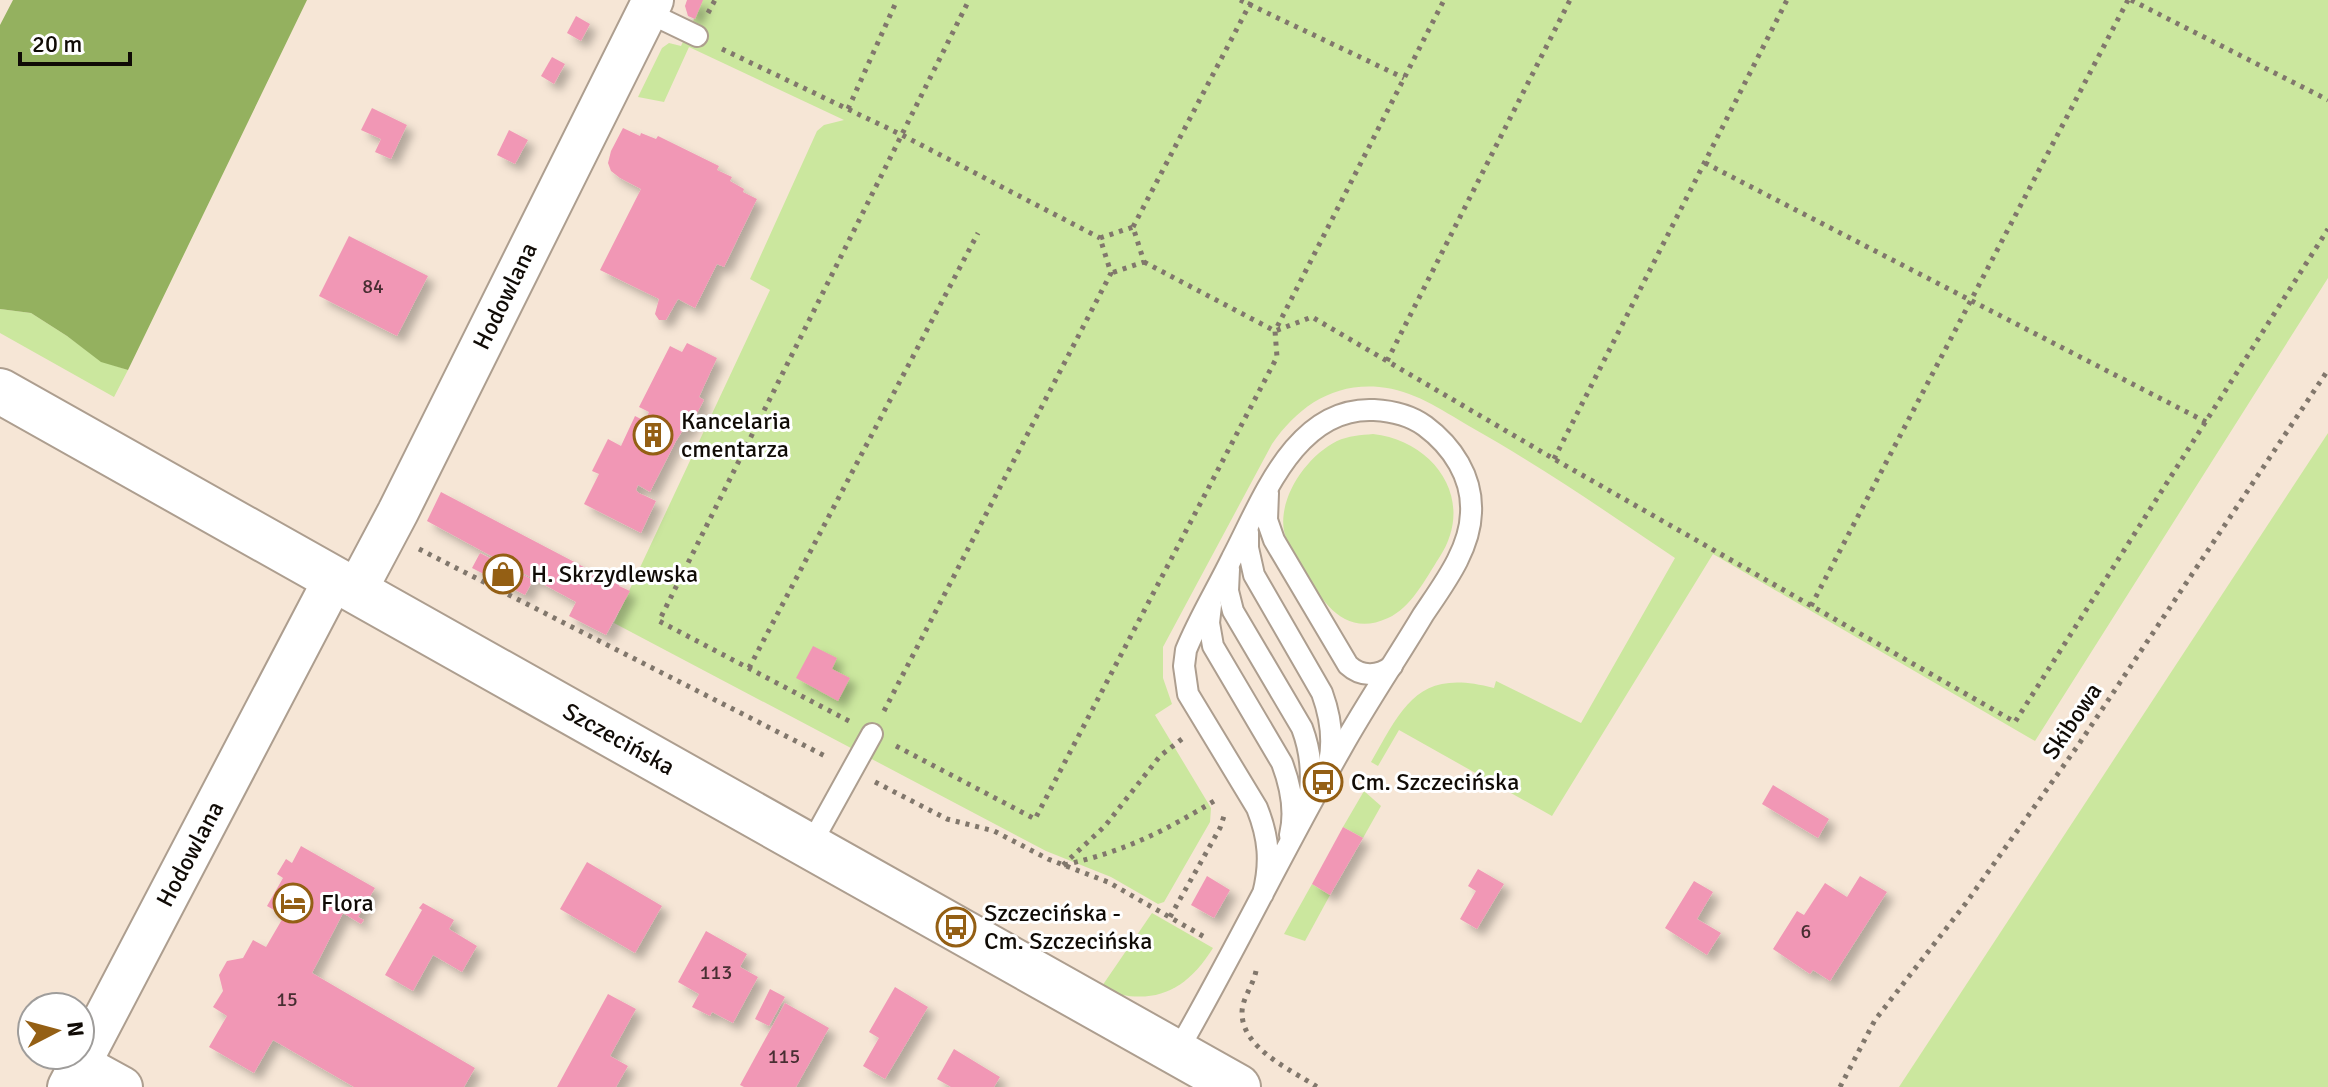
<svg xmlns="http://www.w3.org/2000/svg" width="2328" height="1087" viewBox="0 0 2328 1087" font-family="Signika,sans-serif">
<defs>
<filter id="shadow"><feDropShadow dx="7" dy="7" stdDeviation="4" flood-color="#0004"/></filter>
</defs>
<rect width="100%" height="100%" fill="#f6e6d6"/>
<g fill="#cbe79e">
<path d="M687,0H2328V278L2035,741L1713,554L1552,816L1399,730L1378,766L1371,762C1404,704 1419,668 1494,688L1496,681L1581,723L1675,558C1607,512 1540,466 1469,426C1440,409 1413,390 1379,387C1332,383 1298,407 1272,444L1163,647V678L1172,704L1155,715L1211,808L1210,822L1164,902L1158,904L1111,877L1046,851L614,623L770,290L750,279L817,131L824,125L844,120L689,47L664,102L638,97L662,48L669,43L681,46L694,19Z"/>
<path d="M0,309L31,313L67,336L101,361L128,370L114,397L0,333Z"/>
<path d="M2328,433V1087H1899Z"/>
<path d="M1373,434C1435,441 1477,501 1439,558C1426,578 1411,608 1388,618C1345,638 1322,602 1304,570C1297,558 1287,545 1284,531C1278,497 1307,456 1337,441C1348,436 1361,435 1373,434Z"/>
<path d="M1364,791L1381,806L1363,838L1343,827Z"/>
<path d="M1312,884L1330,895L1305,941L1284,934Z"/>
<path d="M1152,913L1213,948C1185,993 1151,1007 1100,989Z"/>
</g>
<path fill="#94b15f" d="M13,0H307L128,370L101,362L67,336L31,313L0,309V25Z"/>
<g fill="#f197b5" filter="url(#shadow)">
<path d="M687,0H703L695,19L688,16L685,6Z"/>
<path d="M576,16L590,24L581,41L567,33Z"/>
<path d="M552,57L565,64L554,84L541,76Z"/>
<path d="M372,108L407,125L391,159L375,152L381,139L361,130Z"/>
<path d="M623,128L640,136L641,133L656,139L658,136L719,166L717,170L732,177L730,181L744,189L743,192L757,199L724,267L717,264L695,308L678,299L666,320H659L655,314L659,299L600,270L641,189L620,178L611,171L608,163L611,151Z"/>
<path d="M509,130L528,140L515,164L497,155Z"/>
<path d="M349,236L428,276L397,336L319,296Z"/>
<path d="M687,343L717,358L699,397L704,400L687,432L683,430L676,441L650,492L638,485L636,490L639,493L656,501L641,533L584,504L599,474L592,471L608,439L621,446L635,416L645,421L649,412L639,407L670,346L682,352Z"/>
<path d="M441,492L601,576L602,573L606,575L605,578L615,584L616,581L620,583L619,586L630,591L606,635L569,616L576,602L427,521Z"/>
<path d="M480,553L533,580L525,595L472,568Z"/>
<path d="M813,646L837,658L832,669L850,678L838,701L796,678Z"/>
<path d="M1773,785L1829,819L1818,838L1762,804Z"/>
<path d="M1343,827L1363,838L1330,895L1312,884Z"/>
<path d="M301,846L375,888L358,917L364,920L361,924L343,913L312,973L475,1068L464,1087H354L273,1040L254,1073L209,1047L227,1016L213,1007L223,991L219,975L227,961L243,958L253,940L266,947L284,916L267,906L283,878L277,874L286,859L292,863Z"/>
<path d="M587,862L662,906L635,953L560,909Z"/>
<path d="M1478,869L1504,884L1477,929L1460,919L1476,891L1468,886Z"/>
<path d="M1207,876L1230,890L1214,918L1191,905Z"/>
<path d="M1860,876L1887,892L1830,981L1813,970L1810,974L1773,949L1797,911L1804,915L1825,883L1847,897Z"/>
<path d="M1694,881L1713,892L1697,919L1721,933L1707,955L1665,928Z"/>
<path d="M423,903L454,920L449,929L477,946L462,972L433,955L413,991L385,975L422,910L419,908Z"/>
<path d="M706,931L747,954L740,967L758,977L733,1023L712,1012L710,1016L692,1007L699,994L678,982Z"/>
<path d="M895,987L928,1007L885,1079L863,1066L879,1038L869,1032Z"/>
<path d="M770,989L785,997L769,1026L755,1019Z"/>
<path d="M608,994L636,1009L610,1056L628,1066L616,1087H557Z"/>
<path d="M785,1003L829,1028L796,1087H744L740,1085Z"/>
<path d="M954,1049L1000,1077L994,1087H951L937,1079Z"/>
</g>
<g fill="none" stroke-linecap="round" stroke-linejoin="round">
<g stroke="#ad9e8f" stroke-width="24">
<g id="lane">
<path d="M647,12L697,36"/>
<path d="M1268,493L1267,520L1274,540L1348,665C1361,677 1378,677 1392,666"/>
<path d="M1248,532V548L1254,575L1322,693C1330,715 1334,739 1329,763"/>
<path d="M1229,569L1228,591L1233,611L1302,728C1311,752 1313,775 1309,800"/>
<path d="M1211,605L1209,623L1213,646L1282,763C1291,787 1296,811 1290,835"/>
<path d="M810,846L872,734"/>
<path d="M1177,1052C1234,953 1284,849 1341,749C1366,704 1396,660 1423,615C1443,585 1470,550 1471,513C1473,477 1452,446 1425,426C1410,415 1392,411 1374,410C1295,406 1262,501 1232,558C1217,589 1199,618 1186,650L1184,666L1188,694L1257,808C1269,838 1271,863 1263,894"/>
</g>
</g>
<g stroke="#ad9e8f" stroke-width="44">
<g id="street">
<path d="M356,591L398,512L653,0"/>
<path d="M80,1064L122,1087"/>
<path d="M68,1087L334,579"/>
</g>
</g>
<g stroke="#ad9e8f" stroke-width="48">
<path id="secondary" d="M0,391L1238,1087"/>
</g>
<g stroke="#81776c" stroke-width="5" stroke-dasharray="4 6" stroke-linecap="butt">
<path d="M1240,0L1404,78"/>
<path d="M2131,0L2328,100"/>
<path d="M708,13L715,0"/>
<path d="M722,49L902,135L1100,238"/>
<path d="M848,109L897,0"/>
<path d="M1705,163L2206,422"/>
<path d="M1133,227L1252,0"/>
<path d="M1144,262L1275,331L1312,317L1554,459L2015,722L2328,229"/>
<path d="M1387,361L1570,0"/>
<path d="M1554,459L1787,0"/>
<path d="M419,549L827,757"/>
<path d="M1811,606L2128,0"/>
<path d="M749,668L978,233"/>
<path d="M884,711L1111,273L1100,238L1133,227L1144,262L1111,273"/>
<path d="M849,721L659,621L969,0"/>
<path d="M896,746L1035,819L1277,357L1275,331L1444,0"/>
<path d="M875,782L947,819L994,831L1048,859L1108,882L1208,939"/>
<path d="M1063,865L1105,826L1160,756L1182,739"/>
<path d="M1064,865C1126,851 1165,831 1219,798"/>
<path d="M1170,917L1220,828L1225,813"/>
<path d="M1256,971C1253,986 1242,998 1242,1013C1242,1049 1292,1070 1317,1087"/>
<path d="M1840,1087L1875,1020L1966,903L2079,744L2328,370"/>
</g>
<use href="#lane" stroke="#fff" stroke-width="20"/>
<use href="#street" stroke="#fff" stroke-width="40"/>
<use href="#secondary" stroke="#fff" stroke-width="44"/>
</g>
<defs>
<g id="building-ring" transform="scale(2)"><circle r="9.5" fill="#fff" stroke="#945f14" stroke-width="1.5"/><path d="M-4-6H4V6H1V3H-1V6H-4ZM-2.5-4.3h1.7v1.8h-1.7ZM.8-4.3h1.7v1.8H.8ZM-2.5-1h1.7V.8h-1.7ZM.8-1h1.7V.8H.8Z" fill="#945f14"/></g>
<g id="shop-ring" transform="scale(2)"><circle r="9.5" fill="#fff" stroke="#945f14" stroke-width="1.5"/><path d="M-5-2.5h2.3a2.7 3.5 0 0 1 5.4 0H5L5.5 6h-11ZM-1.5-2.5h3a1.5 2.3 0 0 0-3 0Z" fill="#945f14"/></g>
<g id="bus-ring" transform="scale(2)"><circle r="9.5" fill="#fff" stroke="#945f14" stroke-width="1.5"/><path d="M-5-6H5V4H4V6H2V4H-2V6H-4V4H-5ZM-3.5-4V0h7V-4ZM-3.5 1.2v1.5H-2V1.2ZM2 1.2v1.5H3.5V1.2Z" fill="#945f14"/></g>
<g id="hotel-ring" transform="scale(2)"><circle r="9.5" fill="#fff" stroke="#945f14" stroke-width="1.5"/><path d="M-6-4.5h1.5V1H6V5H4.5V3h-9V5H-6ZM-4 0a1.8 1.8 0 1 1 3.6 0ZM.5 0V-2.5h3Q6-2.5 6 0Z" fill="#945f14"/></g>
</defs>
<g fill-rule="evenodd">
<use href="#building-ring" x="653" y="435"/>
<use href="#shop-ring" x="503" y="574"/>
<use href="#bus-ring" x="1323" y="782"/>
<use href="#hotel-ring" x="293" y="903"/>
<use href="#bus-ring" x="956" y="927"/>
</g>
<g text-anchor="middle" stroke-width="6" stroke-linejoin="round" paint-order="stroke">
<g font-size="20" fill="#482e32">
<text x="373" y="293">84</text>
<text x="1806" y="938">6</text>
<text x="716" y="979">113</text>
<text x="287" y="1006">15</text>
<text x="784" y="1063">115</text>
</g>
<g font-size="24" fill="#100b06" stroke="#fff">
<text transform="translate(505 296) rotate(-64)" y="8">Hodowlana</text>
<text transform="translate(2072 721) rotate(-56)" y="8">Skibowa</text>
<text transform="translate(619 739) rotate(29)" y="8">Szczecińska</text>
<text transform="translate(190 854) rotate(-62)" y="8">Hodowlana</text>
</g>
<g font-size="24" fill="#100b06" stroke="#fff" text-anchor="start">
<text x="681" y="429">Kancelaria<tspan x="681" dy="28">cmentarza</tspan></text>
<text x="531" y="582">H. Skrzydlewska</text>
<text x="1351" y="790">Cm. Szczecińska</text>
<text x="321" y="911">Flora</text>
<text x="984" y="921">Szczecińska -<tspan x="984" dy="28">Cm. Szczecińska</tspan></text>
</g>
</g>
<g transform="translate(56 1031) rotate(84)"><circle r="38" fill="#ffffff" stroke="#9f9d9b" stroke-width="2"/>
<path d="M0-6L14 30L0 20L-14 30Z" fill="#945f14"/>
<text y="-12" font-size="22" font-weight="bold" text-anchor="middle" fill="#100b06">N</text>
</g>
<path d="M20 52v12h110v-12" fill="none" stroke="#100b06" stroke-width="4"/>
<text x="32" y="52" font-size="24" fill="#100b06" stroke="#ffffff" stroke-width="6" paint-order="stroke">20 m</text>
</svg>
